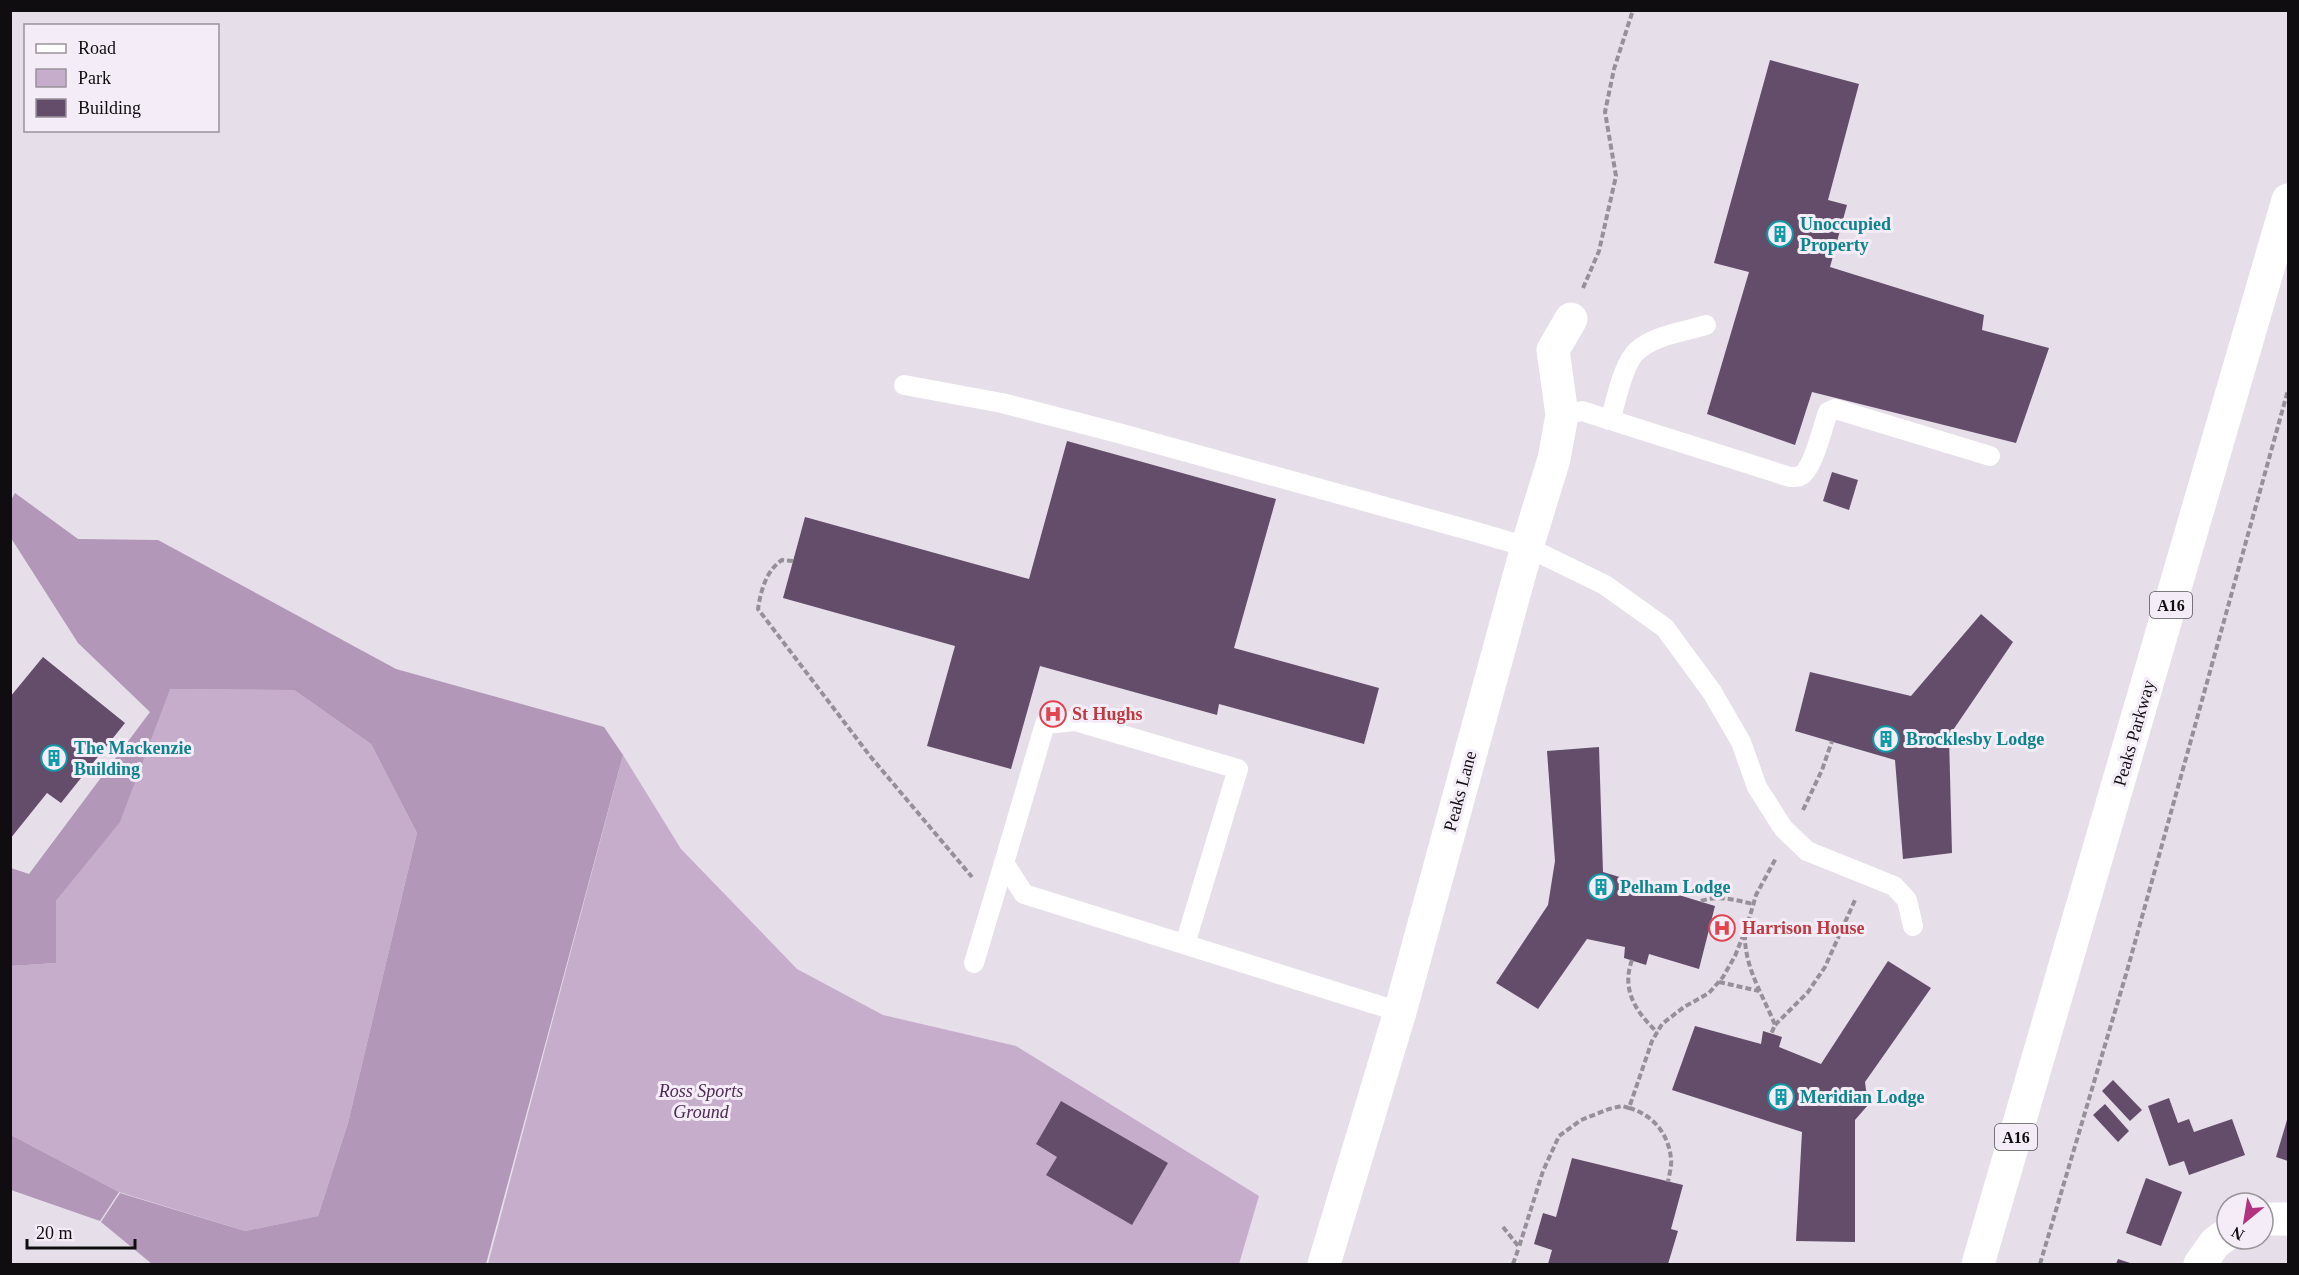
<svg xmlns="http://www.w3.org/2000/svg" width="2299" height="1275" viewBox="0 0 2299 1275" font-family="'Times New Roman',serif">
<rect width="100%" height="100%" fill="#e6dee9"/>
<g fill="#c6adcc">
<path d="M169,689L294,690L371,744L417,833L348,1123L318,1216L245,1231L119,1192L11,1135V966L56,963V901L120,821Z"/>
<path d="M623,755L681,849L797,969L883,1015L1016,1046L1259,1196L1239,1264H488Z"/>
</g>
<g fill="#b297b9">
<path d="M15,493L78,539L158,540L396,669L604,727L623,755L486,1264H152L101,1222L120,1193L245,1231L318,1216L348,1123L417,833L371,744L294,690L170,689L120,822L56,901V963L11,966V868L29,874L150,712L78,643L11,538V500Z"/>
<path d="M11,1135L119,1192L100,1221L11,1190Z"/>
</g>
<g fill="#644d6b">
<path d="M1770,60L1859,84L1828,200L1847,205L1830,267L1984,315L1982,330L2049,348L2016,443L1812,392L1795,445L1707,414L1749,272L1714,263Z"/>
<path d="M1067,441L1276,499L1234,648L1379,688L1364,744L1219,704L1217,715L1040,666L1011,769L927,746L955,646L783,598L805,517L1029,579Z"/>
<path d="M1832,472L1858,480L1849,510L1823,501Z"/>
<path d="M1981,614L2013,642L1949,736L1952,853L1903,859L1895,760L1795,731L1810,672L1911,696Z"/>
<path d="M43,657L125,723L61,803L47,793L10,839V697Z"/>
<path d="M1599,747L1603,872L1715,906L1699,969L1649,954L1646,965L1624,958L1625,947L1587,939L1538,1009L1496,983L1548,905L1555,861L1547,751Z"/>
<path d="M1888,961L1931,988L1865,1082L1868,1105L1855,1120V1242L1796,1241L1802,1132L1672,1090L1695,1026L1761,1044L1763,1031L1782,1037L1779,1047L1821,1064Z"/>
<path d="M2113,1080L2142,1110L2130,1121L2102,1091Z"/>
<path d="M2169,1098L2178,1123L2189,1119L2194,1132L2232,1119L2245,1155L2189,1175L2184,1161L2169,1166L2148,1106Z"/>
<path d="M1061,1101L1168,1163L1132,1225L1046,1175L1057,1157L1036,1144Z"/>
<path d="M2105,1104L2129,1131L2118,1142L2093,1115Z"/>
<path d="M2287,1120H2288V1161L2276,1157Z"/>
<path d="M1572,1158L1683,1185L1671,1229L1678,1231L1668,1264H1548L1552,1250L1534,1244L1543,1213L1556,1217Z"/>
<path d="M2146,1178L2182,1192L2161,1246L2126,1233Z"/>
<path d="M2118,1259L2133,1264H2116Z"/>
</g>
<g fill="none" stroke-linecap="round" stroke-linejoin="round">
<g stroke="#969099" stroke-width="4" stroke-dasharray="6 3" stroke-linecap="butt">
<path d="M1583,288L1599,251L1616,176L1605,112L1614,69L1633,10"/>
<path d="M793,561L782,560C766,571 761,590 758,609L870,756L972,877"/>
<path d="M1803,810L1822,770L1832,741"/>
<path d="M1701,901C1718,895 1736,900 1753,904"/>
<path d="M1745,934C1744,967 1763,995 1775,1025L1771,1034"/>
<path d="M1632,960C1621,990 1636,1012 1657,1032"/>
<path d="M1719,982L1759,991"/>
<path d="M1775,1025L1808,992L1825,967L1855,900"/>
<path d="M1629,1108C1652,1114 1669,1134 1671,1159C1672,1166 1669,1175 1668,1182"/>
<path d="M1503,1227L1519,1247L1543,1171L1559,1136L1581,1120L1609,1109L1622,1106L1629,1108L1652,1041L1662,1024L1684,1007L1709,993L1723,977L1735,956L1747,926L1756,895L1776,858"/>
<path d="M1513,1264L1519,1247"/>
<path d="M2040,1264L2127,971L2288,390"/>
</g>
<g stroke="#fff" stroke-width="20">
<path d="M904,385L1002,403L1122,434L1476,532L1527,547L1605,585L1665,628L1712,692L1741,742L1757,787L1783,828L1807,851L1894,886L1907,900L1913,926"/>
<path d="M1562,415L1582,411L1790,477C1793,477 1798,477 1800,476C1813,470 1823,426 1828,412L1835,409L1990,456"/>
<path d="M1610,420C1616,402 1623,363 1637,351C1654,335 1684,332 1706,325"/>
<path d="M1185,944L1238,769L1075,721L1045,724L1004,863L1024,894L1400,1012"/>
<path d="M974,963L1004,863"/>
</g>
<g stroke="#fff" stroke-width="33">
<path d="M2263,1219H2288"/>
<path d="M1324,1264L1400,1012L1527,547L1554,459L1562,415L1553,350L1571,319"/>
<path d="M2200,1264L2215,1243L2227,1234"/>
</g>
<path stroke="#fff" stroke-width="33" d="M1978,1264L2288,200"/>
</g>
<defs>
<g id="building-ring" transform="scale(1.35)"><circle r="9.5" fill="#f4ecf6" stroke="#0f9aa8" stroke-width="1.5"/><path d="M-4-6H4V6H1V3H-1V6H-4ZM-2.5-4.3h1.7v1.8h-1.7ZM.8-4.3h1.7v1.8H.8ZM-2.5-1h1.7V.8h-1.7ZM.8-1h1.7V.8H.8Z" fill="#0f9aa8"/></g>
<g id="hospital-ring" transform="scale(1.35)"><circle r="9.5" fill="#f4ecf6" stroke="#e0444e" stroke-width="1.5"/><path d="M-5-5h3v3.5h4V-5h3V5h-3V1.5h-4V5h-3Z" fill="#e0444e"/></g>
</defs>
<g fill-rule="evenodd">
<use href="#building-ring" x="1780" y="234"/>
<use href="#hospital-ring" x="1053" y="714"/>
<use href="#building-ring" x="1886" y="739"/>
<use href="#building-ring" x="54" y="758"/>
<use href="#building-ring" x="1601" y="887"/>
<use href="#hospital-ring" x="1722" y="928"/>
<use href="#building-ring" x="1781" y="1097"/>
</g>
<g text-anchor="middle" stroke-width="6" stroke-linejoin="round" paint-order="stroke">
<g fill="#f4ecf6" stroke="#545056" stroke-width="1.5">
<rect x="2150" y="592" width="42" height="26" rx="4.5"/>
<rect x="1995" y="1124" width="42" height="26" rx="4.5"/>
</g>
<g font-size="16" font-weight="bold" fill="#100d11">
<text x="2171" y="611">A16</text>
<text x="2016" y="1143">A16</text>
</g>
<g font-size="18" font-weight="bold" fill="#0d838f" stroke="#f4ecf6" text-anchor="start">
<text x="1800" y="230">Unoccupied<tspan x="1800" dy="21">Property</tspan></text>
<text x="1906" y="745">Brocklesby Lodge</text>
<text x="74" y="754">The Mackenzie<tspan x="74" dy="21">Building</tspan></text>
<text x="1620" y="893">Pelham Lodge</text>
<text x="1800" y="1103">Meridian Lodge</text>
</g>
<g font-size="18" font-weight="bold" fill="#be3a42" stroke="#f4ecf6" text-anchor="start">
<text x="1072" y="720">St Hughs</text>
<text x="1742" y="934">Harrison House</text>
</g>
<g font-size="18" fill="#100d11" stroke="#f4ecf6">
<text transform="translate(2134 733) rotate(-74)" y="6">Peaks Parkway</text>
<text transform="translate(1460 791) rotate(-75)" y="6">Peaks Lane</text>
</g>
<g font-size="18" font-style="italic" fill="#4e2a57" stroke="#f4ecf6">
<text x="701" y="1097">Ross Sports<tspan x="701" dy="21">Ground</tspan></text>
</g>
</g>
<rect width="2299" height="1275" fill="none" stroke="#100d11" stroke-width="24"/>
<rect x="24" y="24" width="195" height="108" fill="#f4ecf6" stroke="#99939a" stroke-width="1.5"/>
<rect x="36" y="44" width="30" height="9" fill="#ffffff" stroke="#99939a" stroke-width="1.5"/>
<text x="78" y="54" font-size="18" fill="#100d11">Road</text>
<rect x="36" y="69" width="30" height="18" fill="#c6adcc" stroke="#99939a" stroke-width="1.5"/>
<text x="78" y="84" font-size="18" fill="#100d11">Park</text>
<rect x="36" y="99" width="30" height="18" fill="#644d6b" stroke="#99939a" stroke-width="1.5"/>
<text x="78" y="114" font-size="18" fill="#100d11">Building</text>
<g transform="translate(2245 1221) rotate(210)"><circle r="28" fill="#f4ecf6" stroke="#99939a" stroke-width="1.5"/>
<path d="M0-4.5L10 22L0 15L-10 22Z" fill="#b2327f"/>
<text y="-9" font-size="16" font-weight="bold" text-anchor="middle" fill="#100d11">N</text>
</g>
<path d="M27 1239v9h108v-9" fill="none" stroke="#100d11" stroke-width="3"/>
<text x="36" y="1239" font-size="18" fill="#100d11" stroke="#f4ecf6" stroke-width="4.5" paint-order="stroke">20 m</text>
</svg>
